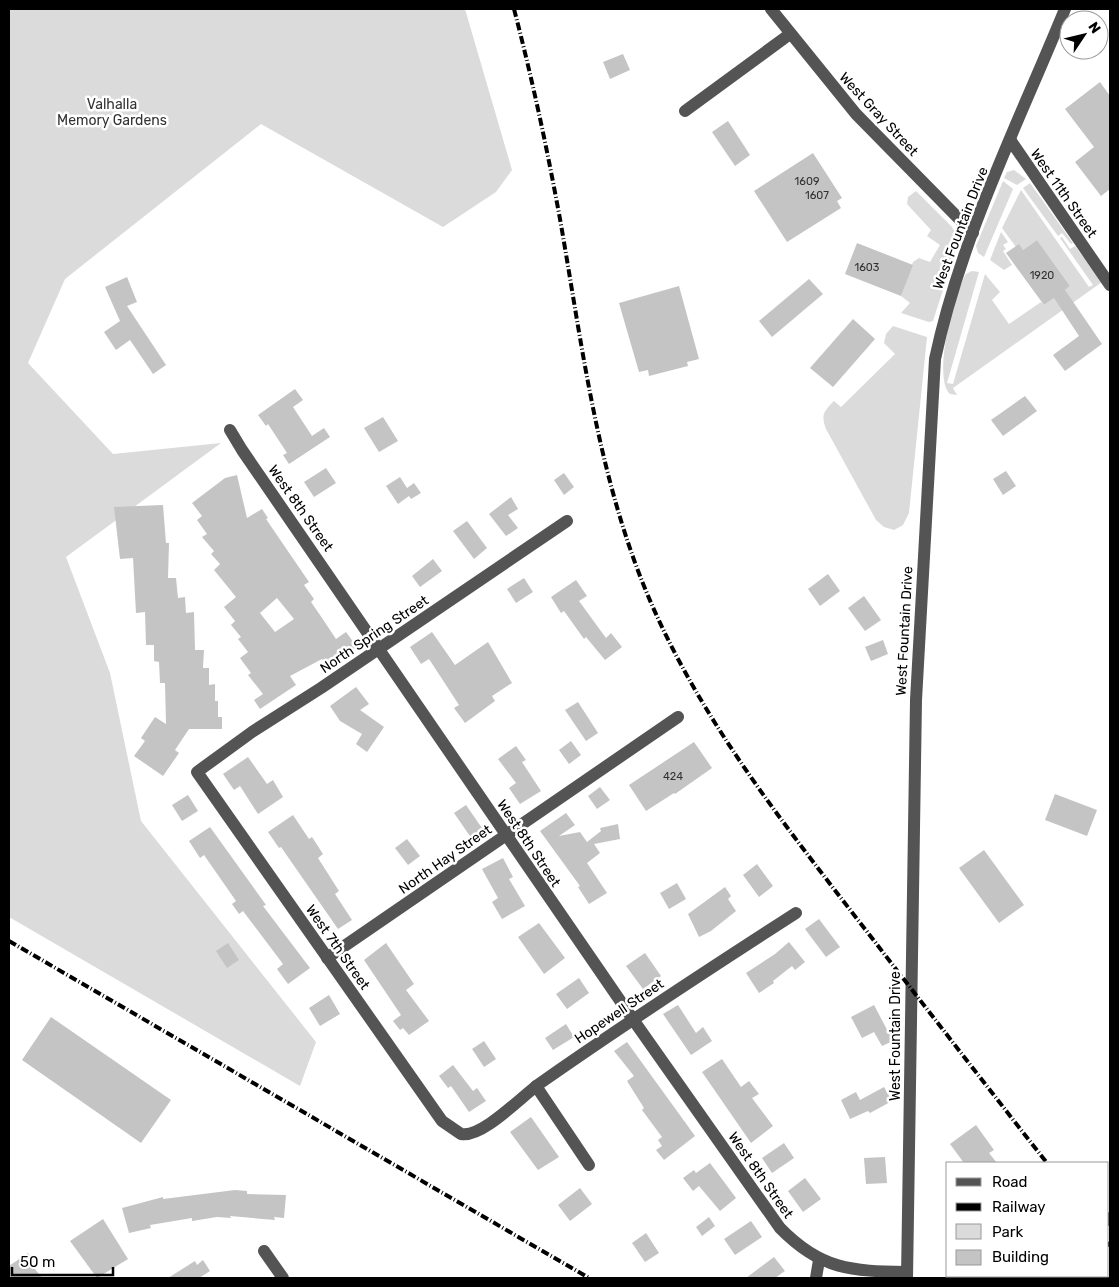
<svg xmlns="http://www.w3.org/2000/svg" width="1119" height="1287" viewBox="0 0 1119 1287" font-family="Rubik,sans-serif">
<rect width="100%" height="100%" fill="#fff"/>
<g fill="#dbdbdb">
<path d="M9,9H465L512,170L496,192L443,227L261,124L65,279L28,363L113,454L221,443L66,557L110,673L141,821L316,1042L300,1086L9,917Z"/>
<path d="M1014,170L1026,179L1017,185L1004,178L1007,172Z"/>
<path d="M1003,181L1013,189L984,257L978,253L976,246Z"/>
<path d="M1030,183L1073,243L1071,244L1062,233L1058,236L1023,188Z"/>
<path d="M1021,190L1089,287L1093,285L1060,238L1062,237L1070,249L1075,246L1102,282L953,388L957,395L950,394C932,378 954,293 966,274L972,271L979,272L947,383L953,384L985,274L1000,292L992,300L1009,324L1041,302L1044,305L1070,286L1037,240L1023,250L1019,245L1016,247L1002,228Z"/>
<path d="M916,191L952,227L959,240L933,321L929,322L901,313L910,303L901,296L913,262L919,258L930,262L940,245L927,236L931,230L907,204L908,197Z"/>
<path d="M1001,232L1008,242L1003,245L1006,249L1003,251L1012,265L1004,270L990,260Z"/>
<path d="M893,326L927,337L909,513L903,525L894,530L884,527L876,520L826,429C821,415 823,412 834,401L841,407L895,354L884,343L886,334Z"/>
</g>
<g fill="#c4c4c4" fill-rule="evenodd">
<path d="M623,54L630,70L610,79L603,62Z"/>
<path d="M1100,82L1110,96V189L1101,196L1075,162L1094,147L1065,109Z"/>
<path d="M728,121L750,155L735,166L712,132Z"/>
<path d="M813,153L842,198L837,201L841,208L787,242L754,191Z"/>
<path d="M1037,240L1070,286L1065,290L1102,344L1065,371L1053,355L1079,336L1054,298L1044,305L1006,253L1019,244L1023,250Z"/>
<path d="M857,243L913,265L901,296L845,274Z"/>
<path d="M127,277L137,302L127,306L166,365L153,374L130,340L116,350L104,332L120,321L105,287Z"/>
<path d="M809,279L823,294L772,337L759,321Z"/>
<path d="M679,286L699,359L687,362L688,366L649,376L648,370L639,372L619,303Z"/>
<path d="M853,319L875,339L833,387L810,368Z"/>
<path d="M295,389L303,400L293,407L312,436L324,428L330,437L289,464L283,455L287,453L268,424L266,426L258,415Z"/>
<path d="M1025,396L1037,411L1003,436L991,420Z"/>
<path d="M383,417L398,441L379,452L364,428Z"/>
<path d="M326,468L336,483L314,497L304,482Z"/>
<path d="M1006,471L1016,486L1003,495L993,479Z"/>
<path d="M564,473L574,487L564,495L554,480Z"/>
<path d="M237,475L247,518L262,509L268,518L266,519L309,582L304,585L314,599L311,602L320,615L336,639L346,632L357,647L328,668L322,659L290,676L296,685L260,709L254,700L263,694L248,675L251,673L240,658L248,652L238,639L241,637L231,625L235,621L224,607L236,597L214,570L220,564L211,554L214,551L202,537L207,534L197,520L202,516L192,503L225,478ZM277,598L294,619L275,632L260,613Z"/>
<path d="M400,477L407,488L414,483L421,493L411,499L409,496L398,504L386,486Z"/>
<path d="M511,497L518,509L508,515L518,528L506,536L489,514Z"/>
<path d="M163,505L166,543H169L168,578H176L178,598L185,597L186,613L194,612L195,650H204L203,668H209V685L215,684V701H218V717H222V729H189L175,750L179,753L163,776L134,756L145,741L141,738L155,717L166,724L165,683H160L159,662L154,661V645H146L145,612L136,613L133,558L120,559L114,507Z"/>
<path d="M467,521L487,548L474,559L453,531Z"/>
<path d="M433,559L442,571L420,587L412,576Z"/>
<path d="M828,574L840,591L820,606L808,589Z"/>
<path d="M524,578L533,592L516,603L507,589Z"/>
<path d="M576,580L587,596L579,601L606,638L611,633L622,647L605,660L586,637L584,639L564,611L561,613L551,597Z"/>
<path d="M864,596L881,620L865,631L848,608Z"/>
<path d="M432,632L455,665L488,642L512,683L492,696L495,701L465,723L454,708L459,705L429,659L421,664L410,647Z"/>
<path d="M883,640L888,654L871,661L865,647Z"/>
<path d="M356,687L369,704L360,710L384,727L367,752L356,744L362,734L340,721L330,706Z"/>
<path d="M578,702L598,733L586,741L565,710Z"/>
<path d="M571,741L581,755L569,764L559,750Z"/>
<path d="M694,742L712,768L675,794L674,793L646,811L629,785Z"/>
<path d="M516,746L526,760L522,762L541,791L520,804L509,788L516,783L498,759Z"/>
<path d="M248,757L267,784L273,780L283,797L258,814L240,786L234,790L223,774Z"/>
<path d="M600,787L610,800L597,809L588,796Z"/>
<path d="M1055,794L1097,810L1087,836L1045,820Z"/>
<path d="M188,795L198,811L182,821L172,805Z"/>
<path d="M466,805L484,831L472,839L454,813Z"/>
<path d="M566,813L575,825L559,836L580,832L587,842L601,831L600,828L618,824L620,839L594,844L600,853L587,863L607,893L589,904L578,887L580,886L540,831Z"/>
<path d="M293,815L309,839L312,837L323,854L318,858L339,891L335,894L352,920L338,929L281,847L279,848L268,832Z"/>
<path d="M210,827L266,905L263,906L310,968L288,984L277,969L283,964L243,911L239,914L232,904L236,901L204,855L200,858L189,841Z"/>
<path d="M407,839L420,856L408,865L395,848Z"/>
<path d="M984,850L1024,905L999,923L959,868Z"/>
<path d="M503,858L513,877L509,879L525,906L502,919L492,902L498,898L482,869Z"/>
<path d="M757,864L773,886L759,897L743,875Z"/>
<path d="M677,883L686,899L669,909L660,893Z"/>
<path d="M725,887L731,896L728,899L736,911L711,931L699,937L688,914Z"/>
<path d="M819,919L840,947L826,957L805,929Z"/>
<path d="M539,923L565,958L544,974L518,937Z"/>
<path d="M789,942L805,962L795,970L792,966L773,981L774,983L759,993L746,973L775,954Z"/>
<path d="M228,943L239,960L227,968L216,951Z"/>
<path d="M386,943L414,984L406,990L429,1021L409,1035L403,1028L400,1030L393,1021L401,1015L364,960Z"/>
<path d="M645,953L661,976L643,989L626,966Z"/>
<path d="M579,978L589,993L567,1009L556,994Z"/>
<path d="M329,995L340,1014L320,1026L309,1008Z"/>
<path d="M678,1005L696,1033L703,1027L712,1041L691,1055L663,1014Z"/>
<path d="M874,1005L893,1041L882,1046L874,1032L862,1038L851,1017Z"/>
<path d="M51,1017L171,1100L141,1143L22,1060Z"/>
<path d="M566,1024L574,1037L553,1050L545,1038Z"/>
<path d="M484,1041L496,1059L484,1067L472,1049Z"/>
<path d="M627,1042L695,1136L664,1160L656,1150L662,1146L658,1140L662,1137L642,1110L644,1108L627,1081L634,1076L614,1051Z"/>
<path d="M722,1059L741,1087L749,1081L759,1094L752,1098L773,1126L751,1143L702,1072Z"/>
<path d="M453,1065L473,1091L477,1088L486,1101L469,1112L451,1086L448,1088L439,1076Z"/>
<path d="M884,1087L892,1101L870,1113L868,1111L850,1119L841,1100L856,1092L860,1100Z"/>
<path d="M531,1117L559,1157L538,1170L510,1132Z"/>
<path d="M976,1125L994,1150L989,1153L997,1163H964L950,1144Z"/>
<path d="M784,1143L794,1158L772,1173L762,1158Z"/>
<path d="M885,1157L887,1183L866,1184L864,1158Z"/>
<path d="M710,1163L736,1198L720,1211L699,1186L693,1191L683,1178L694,1170L696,1173Z"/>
<path d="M805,1178L821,1199L803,1212L788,1191Z"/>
<path d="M580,1188L592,1204L570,1221L558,1205Z"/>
<path d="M235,1190L247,1191V1194L286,1195L284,1218L274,1217L275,1220L230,1216L231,1218L217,1217L192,1221V1218L150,1225L151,1228L129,1233L122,1208L163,1197V1199Z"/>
<path d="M709,1217L715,1226L702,1236L696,1227Z"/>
<path d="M103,1219L128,1259L97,1278L70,1241Z"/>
<path d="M751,1221L762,1237L735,1255L724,1239Z"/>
<path d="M646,1233L659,1253L645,1262L632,1243Z"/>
<path d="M28,1253L34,1262L31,1264L42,1278H9V1266Z"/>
<path d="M774,1257L785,1271L775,1278H746Z"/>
<path d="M203,1260L210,1271L199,1278H168L195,1261L197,1265Z"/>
</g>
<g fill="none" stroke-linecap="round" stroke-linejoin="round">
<g stroke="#545454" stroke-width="12">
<path d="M771,9L856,114L973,233"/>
<path d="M685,111L790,34"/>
<path d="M1011,141L1110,285"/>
<path d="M230,430L242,450L632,1018L780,1228C821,1270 851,1271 907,1272"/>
<path d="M567,521L321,688L252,732L197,772L442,1121L461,1134C482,1138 521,1097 539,1084C623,1025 709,969 796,913"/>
<path d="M327,958L678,717"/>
<path d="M536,1086L589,1165"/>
<path d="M1108,1220L1110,1218"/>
<path d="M264,1251L283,1278"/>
<path d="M816,1278L819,1260"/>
<path d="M907,1278L916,700L935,359C961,237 1018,124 1065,9"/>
<path d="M1045,1278L1048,1276"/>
</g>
<g stroke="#000" stroke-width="4" stroke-dasharray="8 2.5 1 2.5" stroke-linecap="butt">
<path d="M514,9C532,78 547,148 560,219C580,333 594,447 633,557C680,690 765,800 851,911C916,995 981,1079 1047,1163"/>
<path d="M9,941L589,1278"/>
<path d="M1108,1242L1110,1246"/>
</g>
</g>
<g text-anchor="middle" stroke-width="5" stroke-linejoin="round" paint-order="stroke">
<g font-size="11" fill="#313131">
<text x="807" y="185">1609</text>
<text x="817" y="199">1607</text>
<text x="867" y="271">1603</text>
<text x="1042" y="279">1920</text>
<text x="673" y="780">424</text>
</g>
<g font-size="14" fill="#323232" stroke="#fff">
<text x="112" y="109">Valhalla<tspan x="112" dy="16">Memory Gardens</tspan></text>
</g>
<g font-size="14" fill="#000" stroke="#fff">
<text transform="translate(879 114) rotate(47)" y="5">West Gray Street</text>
<text transform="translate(1064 193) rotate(55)" y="5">West 11th Street</text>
<text transform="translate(960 228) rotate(-69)" y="5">West Fountain Drive</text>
<text transform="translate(301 508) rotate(55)" y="5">West 8th Street</text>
<text transform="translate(904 631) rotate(-87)" y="5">West Fountain Drive</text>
<text transform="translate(374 634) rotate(-34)" y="5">North Spring Street</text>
<text transform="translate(529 843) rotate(56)" y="5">West 8th Street</text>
<text transform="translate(445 859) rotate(-35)" y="5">North Hay Street</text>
<text transform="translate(338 947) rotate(55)" y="5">West 7th Street</text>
<text transform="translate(619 1011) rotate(-34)" y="5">Hopewell Street</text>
<text transform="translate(895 1036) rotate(-90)" y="5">West Fountain Drive</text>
<text transform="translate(761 1175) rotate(55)" y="5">West 8th Street</text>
</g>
</g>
<rect width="1119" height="1287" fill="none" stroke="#000000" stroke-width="20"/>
<rect x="946" y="1162" width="162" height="115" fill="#ffffff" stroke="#999999"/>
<rect x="956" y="1178" width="25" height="8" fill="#545454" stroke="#999999"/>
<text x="992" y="1187" font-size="15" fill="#000000">Road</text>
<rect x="956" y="1203" width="25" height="8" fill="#000000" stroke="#999999"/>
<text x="992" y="1212" font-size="15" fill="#000000">Railway</text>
<rect x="956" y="1224" width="25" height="15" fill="#dbdbdb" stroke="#999999"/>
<text x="992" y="1237" font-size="15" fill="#000000">Park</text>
<rect x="956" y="1250" width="25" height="15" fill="#c4c4c4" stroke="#999999"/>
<text x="992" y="1262" font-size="15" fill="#000000">Building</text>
<g transform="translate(1084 35) rotate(55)"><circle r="24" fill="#ffffff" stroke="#999999"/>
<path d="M0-4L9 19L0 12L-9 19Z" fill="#000000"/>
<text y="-8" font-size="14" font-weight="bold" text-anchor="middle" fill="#000000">N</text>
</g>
<path d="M12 1267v8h101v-8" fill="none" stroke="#000000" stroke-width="2.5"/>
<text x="20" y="1267" font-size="15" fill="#000000" stroke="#ffffff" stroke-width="4" paint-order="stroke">50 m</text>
</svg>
